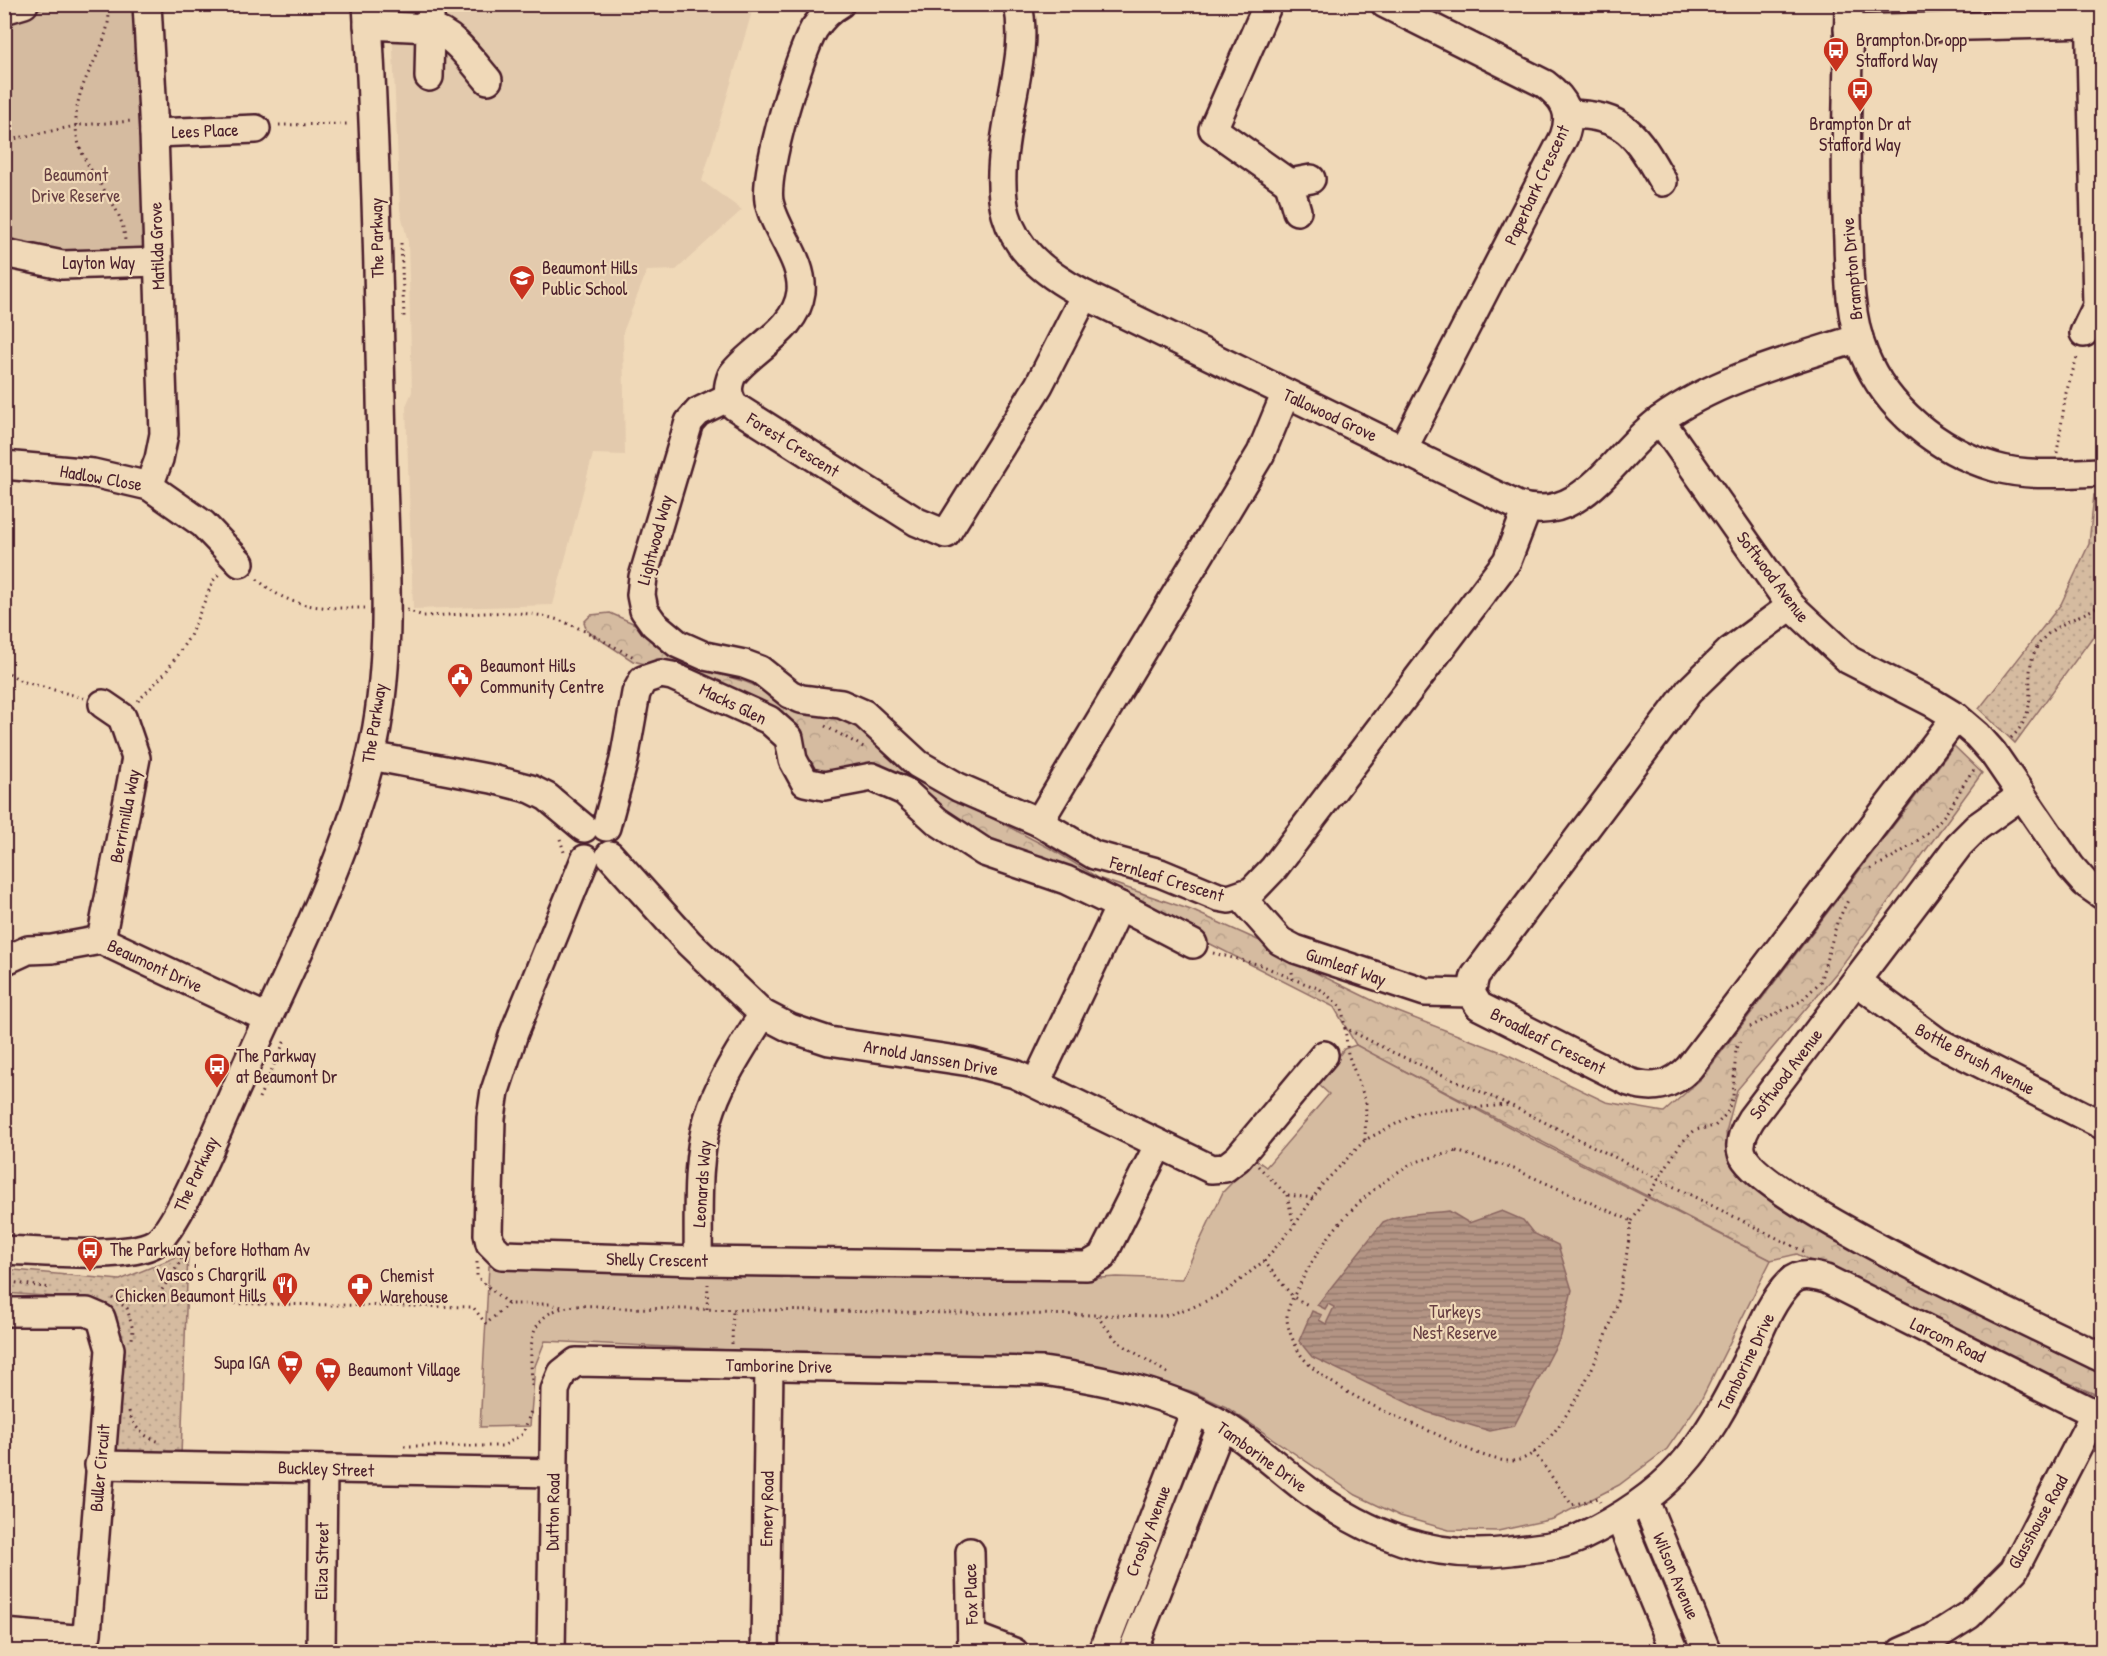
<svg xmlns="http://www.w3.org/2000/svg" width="2107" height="1656" viewBox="0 0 2107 1656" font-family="'Patrick Hand',sans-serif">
<defs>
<pattern id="grass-dots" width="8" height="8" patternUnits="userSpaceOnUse" patternTransform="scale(1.5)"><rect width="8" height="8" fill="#d5bba0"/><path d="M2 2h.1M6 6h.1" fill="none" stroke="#b8a08a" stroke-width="1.8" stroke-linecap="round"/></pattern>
<pattern id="forest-crowns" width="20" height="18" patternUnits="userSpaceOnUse" patternTransform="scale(1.5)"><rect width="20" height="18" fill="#d5bba0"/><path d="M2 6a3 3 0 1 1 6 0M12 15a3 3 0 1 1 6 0" fill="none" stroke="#b8a08a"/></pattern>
<pattern id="water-rules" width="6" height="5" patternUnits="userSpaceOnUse" patternTransform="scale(1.5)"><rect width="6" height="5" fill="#b39484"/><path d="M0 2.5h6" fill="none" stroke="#94786c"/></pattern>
</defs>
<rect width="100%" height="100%" fill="#f0d9b8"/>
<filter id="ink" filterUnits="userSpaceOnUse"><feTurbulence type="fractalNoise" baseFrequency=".0167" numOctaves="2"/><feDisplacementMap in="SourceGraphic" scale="12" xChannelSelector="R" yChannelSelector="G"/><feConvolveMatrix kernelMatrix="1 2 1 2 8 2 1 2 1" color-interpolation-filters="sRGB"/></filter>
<g filter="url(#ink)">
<path fill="#e3caad" d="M391,5H754L702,181L742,210L676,270L647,271L623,332L625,455L593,454L553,605L413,609L406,406L412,392L408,242L400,210Z"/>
<g fill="url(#grass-dots)" stroke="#906d66" stroke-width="1.5">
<path d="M2094,495H2102V624L2015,743L1979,709L2061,604L2089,544Z"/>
<path d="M188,1252L181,1456L102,1452L110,1316L97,1300L5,1293L4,1269L120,1280Z"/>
</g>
<path fill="url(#forest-crowns)" stroke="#906d66" stroke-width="1.5" d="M610,613L635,624L650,638L691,666L746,682L788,700L843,715L893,758L971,807L1055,851L1098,878L1191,910L1260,941L1302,966L1388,1008L1504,1053L1606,1102L1664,1112L1701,1079L1954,746L1982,773L1837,972L1737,1090L1726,1132L1728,1156L1741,1176L1791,1215L2102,1371V1397L2007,1357L1797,1254L1771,1260L1364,1050L1356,1045L1334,1007L1181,929L1024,855L830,772L810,768L806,761L678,672L633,661L587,631L584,622L591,615Z"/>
<g fill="#d5bba0" stroke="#906d66" stroke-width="1.5">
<path d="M135,4L150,251L92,259L5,245L4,19L54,5Z"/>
<path d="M1356,1045L1532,1139L1771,1260L1701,1400L1667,1449L1619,1485L1553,1519L1498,1531L1449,1530L1400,1516L1356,1495L1226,1407L1191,1391L1129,1375L1059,1360L999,1356L831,1355L545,1341L535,1366L530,1426L480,1427L489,1266L1066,1280L1117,1277L1182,1279L1223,1192L1255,1159L1266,1167L1329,1094L1318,1084L1344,1049Z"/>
</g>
<path fill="url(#water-rules)" stroke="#896560" stroke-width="1.5" d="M1449,1211L1469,1223L1502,1211L1523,1220L1533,1233L1558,1245L1572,1290L1561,1336L1514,1426L1490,1431L1427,1412L1312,1357L1299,1341L1312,1311L1322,1315L1319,1320L1326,1324L1334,1307L1328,1304L1325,1309L1317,1305L1383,1222C1403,1212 1427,1214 1449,1211Z"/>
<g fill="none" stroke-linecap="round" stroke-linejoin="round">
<g stroke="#4a1f2b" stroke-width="32">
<g id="minor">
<path d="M147,4L154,133L164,434L159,459L149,486"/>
<path d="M430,4V28C455,34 472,62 488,80"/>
<path d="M840,4C829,10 821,19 814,29C798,58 764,170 769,201C775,232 804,260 801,292C796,331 753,347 732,375C727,387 727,394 734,406L917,522L946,534L1039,385L1085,295"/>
<path d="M1018,4C1025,37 1018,68 1012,100C994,196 990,245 1085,295L1516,505C1582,528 1615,452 1660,420C1719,378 1791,360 1859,338"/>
<path d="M1268,4L1213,129L1289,183"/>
<path d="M1385,4L1545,84C1565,99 1573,113 1564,137L1403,449"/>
<path d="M1849,4C1848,83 1844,163 1848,241C1849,278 1850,319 1864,354C1887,409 1937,450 1994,467C2028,477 2067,473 2102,472"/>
<path d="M4,10L24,4"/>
<path d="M368,25L430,28L429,77"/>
<path d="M1848,29L2091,23"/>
<path d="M1569,114C1626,115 1637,136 1663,182"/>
<path d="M154,133L256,129"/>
<path d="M1297,211L1289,183L1311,179"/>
<path d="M4,253L62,265L158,262"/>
<path d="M2084,333L2097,306L2090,4"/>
<path d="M1285,395L1261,453L1039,822L1094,855L1160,873L1218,897L1229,899L1252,891L1274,868L1507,561L1527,509"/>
<path d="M729,397L698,412L689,422L643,577L641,595L644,610L654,624L678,644L705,656L744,664L760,670L790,694L801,699L841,704L864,714L918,764L958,787L1039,822"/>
<path d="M1660,420L1791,606L1849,660L1933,703L1956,717L1977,735L1993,753L2071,867L2085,883L2102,895"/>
<path d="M4,465L93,473L149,486L203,524L240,563"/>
<path d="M1791,606L1730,651L1689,691L1475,976L1471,993L1479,1006L1629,1082C1654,1090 1671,1086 1689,1068L1956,717"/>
<path d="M371,756L492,779L531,789L547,797L584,828"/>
<path d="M2022,795L1977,827L1959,845L1751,1119C1745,1129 1738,1142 1742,1153C1758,1200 2044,1329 2102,1358"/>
<path d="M606,827L624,760L636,693L643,680L661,674L672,676L769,720L789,738L793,760L805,782L824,786L872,777L904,791L937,821L984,852L1066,880L1120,906L1036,1083"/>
<path d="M610,855L689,943L763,1014L790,1028L829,1041L970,1062L1015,1074L1211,1169L1225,1168L1238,1158L1324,1055"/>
<path d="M585,859L514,1033L495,1091L491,1118L488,1234L490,1243L502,1255L698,1261L1087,1266L1102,1257L1159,1144"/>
<path d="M1241,897L1280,941L1295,949L1425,992L1471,993"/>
<path d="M1120,906L1193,944"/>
<path d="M101,940L136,758L122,717L103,704"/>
<path d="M4,961L28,950L52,949L101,940L267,1018"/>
<path d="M1856,981L1938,1042L2102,1125"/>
<path d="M4,1250C39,1251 127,1260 155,1243C178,1230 224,1114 238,1084C285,977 343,870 371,756C395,655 384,548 382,446C379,298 376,151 367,4"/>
<path d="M698,1261C699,1215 695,1163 708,1119C719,1081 742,1048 763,1014"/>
<path d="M4,1312H87L101,1318L110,1349L87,1634L75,1639L4,1633"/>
<path d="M99,1465L553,1473"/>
<path d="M1645,1501L1707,1652"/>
<path d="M1619,1517L1675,1652"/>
<path d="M970,1552L972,1652"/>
<path d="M972,1636L1014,1652"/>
<path d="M321,1652L323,1470"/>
<path d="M551,1652L555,1390L562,1373L576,1362L1043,1371C1106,1380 1168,1393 1223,1425C1254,1444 1279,1469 1307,1490C1368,1535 1434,1561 1510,1551C1533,1548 1560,1547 1581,1537C1670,1495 1704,1449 1746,1362C1758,1336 1769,1303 1790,1282C1800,1272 1814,1276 1826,1279L2102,1417"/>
<path d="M765,1652L769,1366"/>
<path d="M1102,1652L1195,1411"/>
<path d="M1132,1652L1222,1425"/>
<path d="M1901,1652L1933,1638L1969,1615L2014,1570L2095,1413"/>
</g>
</g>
<g stroke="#4a1f2b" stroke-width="3" stroke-dasharray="1.5 4.5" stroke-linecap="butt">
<path d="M109,4C112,52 74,75 76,126C77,171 124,198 125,242"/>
<path d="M279,125L350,124"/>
<path d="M4,141L80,125L133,121"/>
<path d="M401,243L404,317"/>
<path d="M2057,453L2066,393L2078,354"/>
<path d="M257,579C291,610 321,608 365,608"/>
<path d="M407,610L423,616C462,615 505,609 543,616C575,622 607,644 636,658"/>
<path d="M4,670L21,681L84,698"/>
<path d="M138,701L166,672L190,636L213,581L219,574"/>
<path d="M825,726L867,749"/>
<path d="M2011,738C2047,704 2015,673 2042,640C2056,623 2084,616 2102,604"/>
<path d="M560,839L564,852"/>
<path d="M1871,869C1899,854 1929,837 1948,810C1958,797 1964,779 1976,768"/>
<path d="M1213,953L1261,965L1293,979"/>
<path d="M1292,972L1293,979L1320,989L1342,1008L1345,1028L1392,1052L1510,1105L1805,1252"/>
<path d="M1750,1027L1801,1001L1820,982L1837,923L1849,898"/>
<path d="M1345,1028L1348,1054L1366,1102L1365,1140"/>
<path d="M259,1098L286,1038"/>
<path d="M1456,1151L1514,1169L1632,1221C1626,1257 1621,1293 1609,1328C1597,1362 1556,1451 1519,1460C1496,1466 1455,1443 1434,1433C1398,1418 1319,1385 1299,1352C1294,1343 1287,1328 1287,1318C1287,1306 1295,1294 1300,1284C1325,1234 1357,1198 1404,1168C1418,1159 1440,1156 1456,1151Z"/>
<path d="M1258,1166L1287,1195L1313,1198"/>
<path d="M1287,1195L1294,1225"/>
<path d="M1632,1221L1681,1143L1695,1130L1715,1126L1727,1113L1733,1096L1736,1048L1740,1042"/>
<path d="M1264,1261L1293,1297L1310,1306"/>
<path d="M477,1262V1277L508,1304H550L562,1307"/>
<path d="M4,1281L50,1288"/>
<path d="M112,1298L127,1308L133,1330L132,1339"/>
<path d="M119,1299H156L180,1262L190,1239"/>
<path d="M157,1299L197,1303L473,1307L486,1324L508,1304"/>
<path d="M707,1309L708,1284"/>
<path d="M1097,1316L1118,1342L1169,1374"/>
<path d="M732,1344L733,1310"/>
<path d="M532,1386C532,1369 528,1347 535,1330C549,1298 594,1306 620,1308L1164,1316L1193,1307L1224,1293L1264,1261L1294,1226L1321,1186L1365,1140L1419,1112L1508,1105"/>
<path d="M129,1411C133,1428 145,1438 161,1442"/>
<path d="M404,1446H503L523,1434L531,1411"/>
<path d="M1534,1452L1572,1505L1598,1498L1600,1502"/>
</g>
<use href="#minor" stroke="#f0d9b8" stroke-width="27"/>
</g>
</g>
<defs>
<g id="bus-pin" transform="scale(1.35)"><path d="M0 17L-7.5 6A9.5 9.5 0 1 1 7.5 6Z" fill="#c8321e" stroke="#f0d9b8"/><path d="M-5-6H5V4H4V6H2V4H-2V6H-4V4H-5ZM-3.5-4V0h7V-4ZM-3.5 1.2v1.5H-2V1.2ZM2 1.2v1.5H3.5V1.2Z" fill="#fff"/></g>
<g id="school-pin" transform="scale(1.35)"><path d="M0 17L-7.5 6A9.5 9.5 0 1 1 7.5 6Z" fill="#c8321e" stroke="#f0d9b8"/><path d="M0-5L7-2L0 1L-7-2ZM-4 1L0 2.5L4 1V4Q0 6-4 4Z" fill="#fff"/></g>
<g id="civic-pin" transform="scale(1.35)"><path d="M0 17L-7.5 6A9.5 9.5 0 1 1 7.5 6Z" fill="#c8321e" stroke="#f0d9b8"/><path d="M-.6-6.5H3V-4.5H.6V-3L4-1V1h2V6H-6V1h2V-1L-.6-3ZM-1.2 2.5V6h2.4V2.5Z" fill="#fff"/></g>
<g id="restaurant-pin" transform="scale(1.35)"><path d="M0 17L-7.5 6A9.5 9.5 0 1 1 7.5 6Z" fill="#c8321e" stroke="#f0d9b8"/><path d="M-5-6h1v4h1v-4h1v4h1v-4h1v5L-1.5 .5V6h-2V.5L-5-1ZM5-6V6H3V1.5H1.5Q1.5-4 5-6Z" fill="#fff"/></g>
<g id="pharmacy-pin" transform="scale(1.35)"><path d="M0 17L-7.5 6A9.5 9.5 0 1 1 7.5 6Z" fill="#c8321e" stroke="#f0d9b8"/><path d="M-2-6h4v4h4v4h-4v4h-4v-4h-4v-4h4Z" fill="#fff"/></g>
<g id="supermarket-pin" transform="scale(1.35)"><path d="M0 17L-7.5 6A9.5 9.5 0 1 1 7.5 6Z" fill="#c8321e" stroke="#f0d9b8"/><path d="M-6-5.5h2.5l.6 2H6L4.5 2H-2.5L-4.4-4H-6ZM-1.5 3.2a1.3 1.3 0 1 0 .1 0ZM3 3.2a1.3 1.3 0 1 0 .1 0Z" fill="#fff"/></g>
</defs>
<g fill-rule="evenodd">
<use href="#bus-pin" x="1836" y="50"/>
<use href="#bus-pin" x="1860" y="90"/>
<use href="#school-pin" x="522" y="278"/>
<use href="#civic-pin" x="460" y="676"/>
<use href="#bus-pin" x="217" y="1066"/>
<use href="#bus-pin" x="90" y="1250"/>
<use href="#restaurant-pin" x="285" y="1285"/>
<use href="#pharmacy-pin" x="360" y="1286"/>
<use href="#supermarket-pin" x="290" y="1363"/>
<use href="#supermarket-pin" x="328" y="1370"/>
</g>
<g text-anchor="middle" stroke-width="4.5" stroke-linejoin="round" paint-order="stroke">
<g font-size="18" fill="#4a1f2b" stroke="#f0d9b8" text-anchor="start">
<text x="1856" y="46">Brampton Dr opp<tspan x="1856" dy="21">Stafford Way</tspan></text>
<text x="1860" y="130" text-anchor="middle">Brampton Dr at<tspan x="1860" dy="21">Stafford Way</tspan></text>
<text x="542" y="274">Beaumont Hills<tspan x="542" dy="21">Public School</tspan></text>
<text x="480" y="672">Beaumont Hills<tspan x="480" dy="21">Community Centre</tspan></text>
<text x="236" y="1062">The Parkway<tspan x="236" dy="21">at Beaumont Dr</tspan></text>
<text x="110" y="1256">The Parkway before Hotham Av</text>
<text x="266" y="1281" text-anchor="end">Vasco's Chargrill<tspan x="266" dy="21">Chicken Beaumont Hills</tspan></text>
<text x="380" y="1282">Chemist<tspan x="380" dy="21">Warehouse</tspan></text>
<text x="270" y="1369" text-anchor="end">Supa IGA</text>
<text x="348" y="1376">Beaumont Village</text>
</g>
<g font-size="18" fill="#4a1f2b" stroke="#f0d9b8">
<text transform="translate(205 131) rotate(-2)" y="6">Lees Place</text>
<text transform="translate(1537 185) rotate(-65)" y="6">Paperbark Crescent</text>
<text transform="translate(377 238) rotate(-91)" y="6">The Parkway</text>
<text transform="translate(157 246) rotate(-92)" y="6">Matilda Grove</text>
<text x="99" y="269">Layton Way</text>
<text transform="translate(1852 269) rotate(-95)" y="6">Brampton Drive</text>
<text transform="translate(1330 415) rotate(25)" y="6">Tallowood Grove</text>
<text transform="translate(793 445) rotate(32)" y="6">Forest Crescent</text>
<text transform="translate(101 478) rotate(10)" y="6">Hadlow Close</text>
<text transform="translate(655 540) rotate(-75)" y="6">Lightwood Way</text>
<text transform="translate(1773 577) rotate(53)" y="6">Softwood Avenue</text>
<text transform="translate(733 704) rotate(26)" y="6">Macks Glen</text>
<text transform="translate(374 723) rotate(-81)" y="6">The Parkway</text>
<text transform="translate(125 816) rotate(-79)" y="6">Berrimilla Way</text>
<text transform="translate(1167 879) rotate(17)" y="6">Fernleaf Crescent</text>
<text transform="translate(155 966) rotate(25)" y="6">Beaumont Drive</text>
<text transform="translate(1346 967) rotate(19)" y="6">Gumleaf Way</text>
<text transform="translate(1548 1041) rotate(27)" y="6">Broadleaf Crescent</text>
<text transform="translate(931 1058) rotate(10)" y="6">Arnold Janssen Drive</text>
<text transform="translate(1975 1059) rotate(28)" y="6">Bottle Brush Avenue</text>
<text transform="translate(1786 1074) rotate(-53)" y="6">Softwood Avenue</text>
<text transform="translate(196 1174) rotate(-65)" y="6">The Parkway</text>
<text transform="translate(702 1184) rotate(-86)" y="6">Leonards Way</text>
<text transform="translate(657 1260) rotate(1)" y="6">Shelly Crescent</text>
<text transform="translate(1948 1340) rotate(26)" y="6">Larcom Road</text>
<text transform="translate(1746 1362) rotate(-64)" y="6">Tamborine Drive</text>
<text transform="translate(779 1366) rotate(1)" y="6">Tamborine Drive</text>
<text transform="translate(1262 1457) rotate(36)" y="6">Tamborine Drive</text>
<text transform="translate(100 1468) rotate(-85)" y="6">Buller Circuit</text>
<text transform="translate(326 1469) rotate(2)" y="6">Buckley Street</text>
<text transform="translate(767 1509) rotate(-89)" y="6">Emery Road</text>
<text transform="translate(553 1512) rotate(-89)" y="6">Dutton Road</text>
<text transform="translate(2038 1522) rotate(-61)" y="6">Glasshouse Road</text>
<text transform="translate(1148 1531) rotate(-69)" y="6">Crosby Avenue</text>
<text transform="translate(322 1561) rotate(-89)" y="6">Eliza Street</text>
<text transform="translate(1676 1576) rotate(67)" y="6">Wilson Avenue</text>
<text transform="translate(971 1594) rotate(-92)" y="6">Fox Place</text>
</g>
<g font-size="18" fill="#663e42" stroke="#f0d9b8">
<text x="76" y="181">Beaumont<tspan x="76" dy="21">Drive Reserve</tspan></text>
<text x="1455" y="1318">Turkeys<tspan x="1455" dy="21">Nest Reserve</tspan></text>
</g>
</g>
<rect width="2107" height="1656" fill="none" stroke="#f0d9b8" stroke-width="24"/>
<rect x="12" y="12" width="2083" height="1632" fill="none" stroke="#4a1f2b" stroke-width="2" filter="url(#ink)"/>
</svg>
